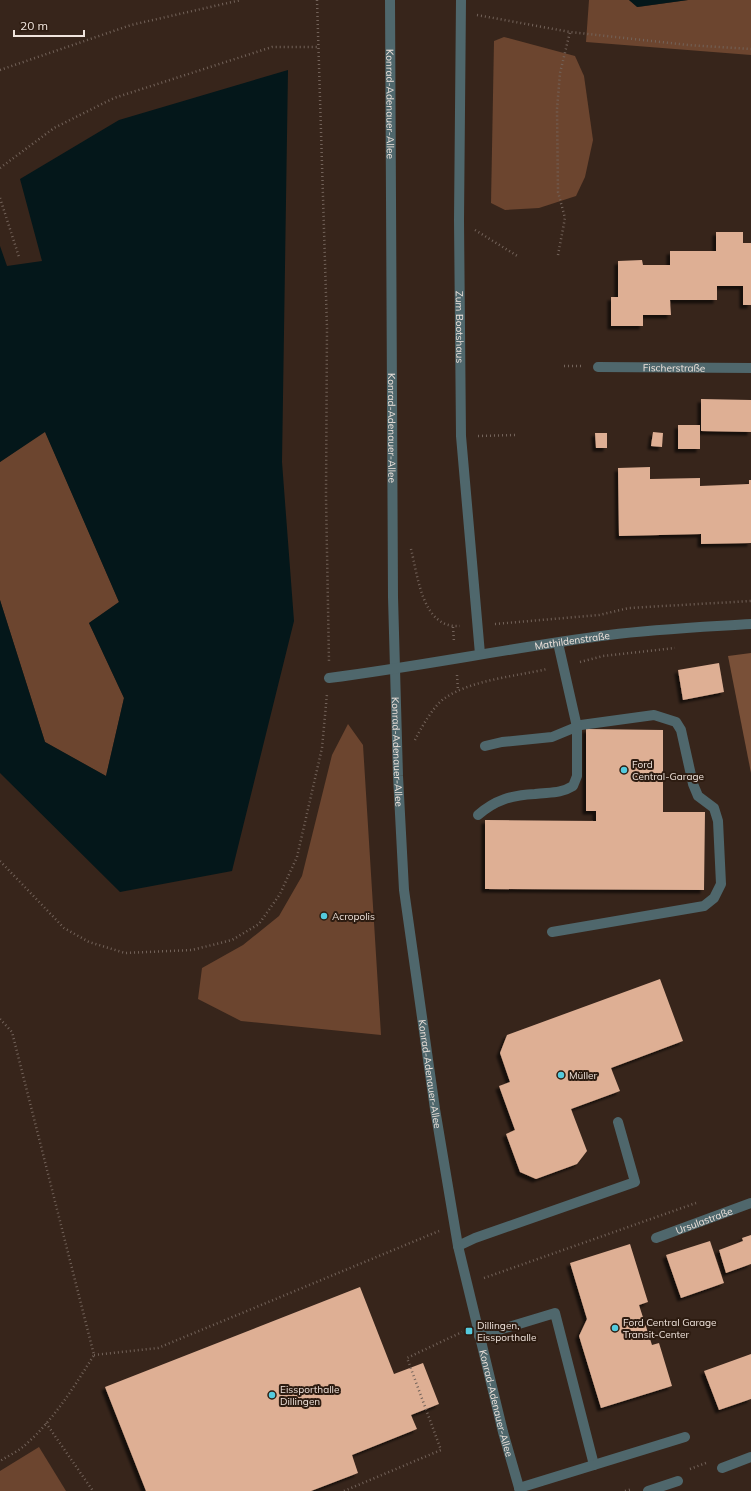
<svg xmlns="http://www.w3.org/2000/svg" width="751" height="1491" viewBox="0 0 751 1491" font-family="Mulish,sans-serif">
<defs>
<filter id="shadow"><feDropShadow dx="-3.5" dy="3.5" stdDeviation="1" flood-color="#0009"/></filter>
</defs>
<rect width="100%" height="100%" fill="#37251b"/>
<g fill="#6c452f">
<path d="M589,0H629L638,7L688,0H751V55L586,42Z"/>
<path d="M504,37L575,56L584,76L593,140L585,177L576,196L539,208L505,210L491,203L494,41Z"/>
<path d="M45,431L119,602L89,623L124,698L106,776L45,742L0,600V462Z"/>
<path d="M348,724L363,745L381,1035L241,1021L198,999L202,968L243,945L279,916L302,876L332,755Z"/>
<path d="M39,1447L66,1491H0V1471Z"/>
</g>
<path fill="#795038" d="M751,653V773L728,656Z"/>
<g fill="#04171a">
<path d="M629,0H688L637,7Z"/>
<path d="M288,70L282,462L294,621L232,871L120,892L0,773V600L45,742L106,776L124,698L89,623L119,602L45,432L0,462V246L7,266L42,261L20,179L119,120Z"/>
</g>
<g fill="#deaf94" filter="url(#shadow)">
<path d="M716,232H743V243H751V305H743V286H717V300H670L671,315H643V326H611V297H618V261L642,260L643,265H670V251H716Z"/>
<path d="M701,399L751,400V432L701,431Z"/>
<rect x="678" y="425" width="22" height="24"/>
<path d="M653,432L663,433L662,447L651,446Z"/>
<path d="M595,433H607V448H596Z"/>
<path d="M650,467V479L700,478V486L749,484V480H751V543L701,544V534L619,536L618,468Z"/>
<path d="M719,663L724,692L683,700L678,670Z"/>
<path d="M586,729L663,730V812H705L704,890L485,889V820L596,821V811H586Z"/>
<path d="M660,979L683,1041L611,1068L620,1091L571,1109L587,1151L577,1164L536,1179L520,1172L506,1134L515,1130L499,1086L510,1082L500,1053L507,1035Z"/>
<path d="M751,1235V1264L726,1273L719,1250L743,1241L742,1238Z"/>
<path d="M710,1241L724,1283L681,1298L666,1255Z"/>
<path d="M630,1244L648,1302L639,1305L652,1345L659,1343L672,1386L601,1408L579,1336L587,1319L570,1263Z"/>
<path d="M360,1287L394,1374L423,1363L439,1404L411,1415L417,1429L352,1455L358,1473L311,1491H146L105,1387Z"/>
<path d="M751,1354V1399L719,1410L704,1371Z"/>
</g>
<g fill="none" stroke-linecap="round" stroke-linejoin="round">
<g stroke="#73635a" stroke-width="2.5" stroke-dasharray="1 3" stroke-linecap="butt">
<path d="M317,0L327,328L326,497L329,662"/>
<path d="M477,15L570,32L688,45L751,49"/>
<path d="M0,70L131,25L241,0"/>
<path d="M0,168L54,128L114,98L272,47H319"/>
<path d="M0,198L19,257"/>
<path d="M475,230L519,257"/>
<path d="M558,255L565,218L558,192L557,109L560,73L570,32"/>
<path d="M564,366H582"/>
<path d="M478,436L515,435"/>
<path d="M411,549C418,576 422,629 460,626"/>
<path d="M495,624L599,615L629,608L751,601"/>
<path d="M453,627L454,642"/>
<path d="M580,662L603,656L675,648"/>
<path d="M457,675L458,690"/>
<path d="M415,740C421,728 434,705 445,698C471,680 517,676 547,669"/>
<path d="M0,861L64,928L89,942L125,953L192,950L232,940L259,924L280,894L297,857L322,748L327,694"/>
<path d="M0,1019L12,1032L94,1355C74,1387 53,1421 24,1446C17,1452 8,1456 0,1461"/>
<path d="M484,1278L696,1203"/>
<path d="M94,1355L158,1348L439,1231"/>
<path d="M46,1423L93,1491"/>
<path d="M690,1469L706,1463"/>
<path d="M344,1491L441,1450L407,1358L462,1332"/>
<path d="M625,1491L632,1489"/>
</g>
<g stroke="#4f676c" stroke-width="10">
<path id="s1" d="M390,0L393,597L398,776L404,890L435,1109L458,1246L503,1432L520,1491"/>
<path id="s2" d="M461,0L459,220L461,436L480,654"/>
<path id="s3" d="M598,367L751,368"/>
<path id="s4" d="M329,678C423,666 515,647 609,635C656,629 704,627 751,624"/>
<path d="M485,746L502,742L552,737L581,725L654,715L676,722L681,730L693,784L698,796L714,808L718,821L721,884L714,898L704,906L552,932"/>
<path d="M478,815C495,800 512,795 535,794C550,792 560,794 573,786L577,776V727L558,643"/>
<path id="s5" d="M656,1238L751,1203"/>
<path d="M458,1246L475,1238L635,1182L618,1122"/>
<path d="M479,1336L555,1313L594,1465"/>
<path d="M722,1468L751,1457"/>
<path d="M519,1488L685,1437"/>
<path d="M648,1491L678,1481"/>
</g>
</g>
<g fill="#54cadd" stroke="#2d1c11" stroke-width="1.5">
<circle cx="624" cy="770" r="4"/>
<circle cx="324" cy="916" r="4"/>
<circle cx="561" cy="1075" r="4"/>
<circle cx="615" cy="1328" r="4"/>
<rect x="465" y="1327" width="8" height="8" rx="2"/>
<circle cx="272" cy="1395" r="4"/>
</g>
<g text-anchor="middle" stroke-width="4" stroke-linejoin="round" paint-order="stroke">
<g font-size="10" fill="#f0e4dd" stroke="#2d1c11">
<text dy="4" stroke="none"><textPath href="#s1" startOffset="104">Konrad-Adenauer-Allee</textPath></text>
<text dy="4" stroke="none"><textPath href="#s2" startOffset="327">Zum Bootshaus</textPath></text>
<text dy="4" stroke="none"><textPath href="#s3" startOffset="76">Fischerstraße</textPath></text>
<text dy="4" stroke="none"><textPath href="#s1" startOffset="428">Konrad-Adenauer-Allee</textPath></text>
<text dy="4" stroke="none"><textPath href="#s4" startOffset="246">Mathildenstraße</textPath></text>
<text dy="4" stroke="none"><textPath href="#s1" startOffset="752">Konrad-Adenauer-Allee</textPath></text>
<text dy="4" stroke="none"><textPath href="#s1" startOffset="1076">Konrad-Adenauer-Allee</textPath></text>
<text dy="4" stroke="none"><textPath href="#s5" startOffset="51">Ursulastraße</textPath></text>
<text dy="4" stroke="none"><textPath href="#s1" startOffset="1412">Konrad-Adenauer-Allee</textPath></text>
</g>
<g font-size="10" fill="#f0e4dd" stroke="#2d1c11" text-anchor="start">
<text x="632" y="768">Ford<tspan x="632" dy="12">Central-Garage</tspan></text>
<text x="332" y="920">Acropolis</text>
<text x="569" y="1079">Müller</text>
<text x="623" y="1326">Ford Central Garage<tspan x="623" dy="12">Transit-Center</tspan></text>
<text x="477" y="1329">Dillingen,<tspan x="477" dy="12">Eissporthalle</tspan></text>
<text x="280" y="1393">Eissporthalle<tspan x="280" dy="12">Dillingen</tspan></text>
</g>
</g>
<path d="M14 30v6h70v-6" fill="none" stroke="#f0e4dd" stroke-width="2"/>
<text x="20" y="30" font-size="12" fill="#f0e4dd" stroke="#2d1c11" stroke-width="3" paint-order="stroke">20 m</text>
</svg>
